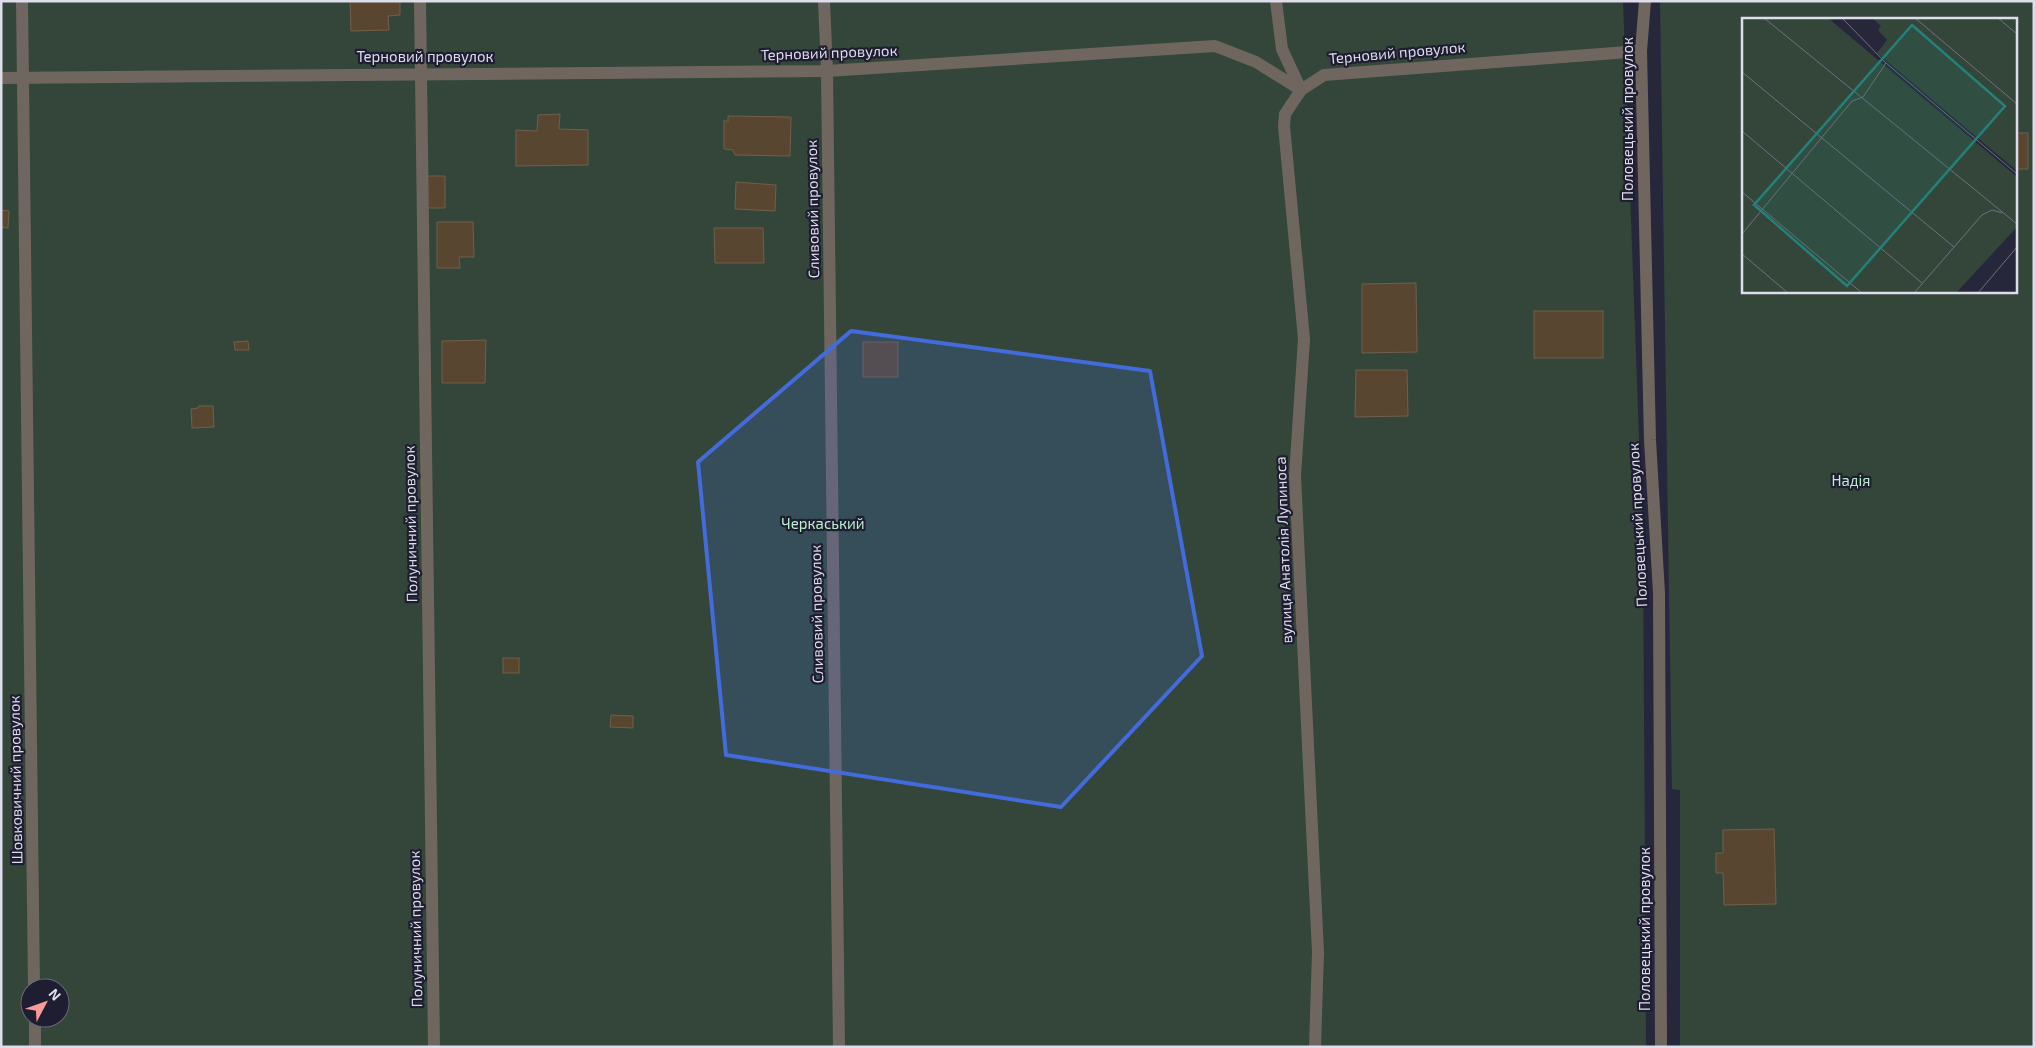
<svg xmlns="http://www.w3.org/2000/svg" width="2035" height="1048" viewBox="0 0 2035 1048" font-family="'Exo 2',sans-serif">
<rect width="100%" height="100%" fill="#27273b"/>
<g fill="#34463a" fill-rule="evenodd">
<path d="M1,1H1623L1643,548L1646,1047H1ZM30,988H60V1018H30Z"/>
<path d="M1660,1H2034V1047H1680V790L1672,789ZM1744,19H2016V291H1744Z"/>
</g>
<g fill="#594630" stroke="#715f4c">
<path d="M350,1H400V15L388,16L389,30L351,31Z"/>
<path d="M560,114L559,129L588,130V165L516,166V130L537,131L538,115Z"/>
<path d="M728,116L791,117L790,156L735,155L733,150L724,149V120L728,122Z"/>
<rect x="2016" y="133" width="12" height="36"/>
<path d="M424,176H445V208H423Z"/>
<path d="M736,182L776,185L775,211L735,209Z"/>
<path d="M1,210L9,211L8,228L1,227Z"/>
<path d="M437,222H473L474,257H459L460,268H437Z"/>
<path d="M714,228H763L764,263H715Z"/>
<path d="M1416,283L1417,352L1362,353V284Z"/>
<rect x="1534" y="311" width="69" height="47"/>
<path d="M486,340L485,383H442V341Z"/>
<path d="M248,341L249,350H235L234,342Z"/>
<rect x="863" y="342" width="35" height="35"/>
<path d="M1356,370H1407L1408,416L1355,417Z"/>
<path d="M199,406H213L214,427L192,428L191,409L198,408Z"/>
<rect x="503" y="658" width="16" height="15"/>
<path d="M611,715L633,716V728L610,727Z"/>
<path d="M1774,829L1776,904L1724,905L1723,873H1716V853H1723V830Z"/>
</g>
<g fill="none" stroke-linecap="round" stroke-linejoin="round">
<g stroke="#706660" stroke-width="12">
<path d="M22,1L34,988"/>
<path d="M420,1L434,1047"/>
<path d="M824,1L827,71L839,1047"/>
<path d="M1276,1L1282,49L1301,90L1285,114L1284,126L1304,339L1295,476L1318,952L1315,1047"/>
<path d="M1645,1L1641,51L1650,440L1659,593L1661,1047"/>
<path d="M1,78L827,71L1215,46L1256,62L1301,90L1324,75L1641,51"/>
<path d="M35,1018V1047"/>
</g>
</g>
<path fill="#436bdc" fill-opacity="0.2" stroke="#436bdc" stroke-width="4" stroke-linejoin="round" d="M851,331L1150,371L1202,656L1061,807L726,755L698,462Z"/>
<g text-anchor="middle" stroke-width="4.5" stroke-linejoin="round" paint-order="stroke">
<g font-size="15" fill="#ddddeb" stroke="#1e1d31">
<text transform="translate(829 53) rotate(-2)" y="5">Терновий провулок</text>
<text transform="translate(1397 53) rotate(-5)" y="5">Терновий провулок</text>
<text x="425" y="62">Терновий провулок</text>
<text transform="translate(1628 119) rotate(-90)" y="5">Половецький провулок</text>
<text transform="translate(813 209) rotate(-91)" y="5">Сливовий провулок</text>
<text transform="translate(411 524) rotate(-91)" y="5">Полуничний провулок</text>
<text transform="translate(1638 525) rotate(-93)" y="5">Половецький провулок</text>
<text transform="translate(1284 550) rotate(-92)" y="5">вулиця Анатолія Лупиноса</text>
<text transform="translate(817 614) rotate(-91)" y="5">Сливовий провулок</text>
<text transform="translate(16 780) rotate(-91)" y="5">Шовковичний провулок</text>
<text transform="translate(416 929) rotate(-91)" y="5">Полуничний провулок</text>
<text transform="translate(1645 929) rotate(-90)" y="5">Половецький провулок</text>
</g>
<g font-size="15" fill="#bbefcb" stroke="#1e1d31">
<text x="1851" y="486">Надія</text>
<text x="823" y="529">Черкаський</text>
</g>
</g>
<g transform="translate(1742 18)">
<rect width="275" height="275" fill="#27273b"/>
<path d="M0,0H86L275,159V209L214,275H0ZM130,0H275V153L135,35L145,22L136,12L139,8Z" fill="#34463a"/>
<path fill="none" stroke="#707081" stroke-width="1" d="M22,0L275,206M100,0L144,45L275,156M173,0L275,86M256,0L275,16M0,54L212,229M0,113L180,265M0,174L120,275M0,216L110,83L121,79L144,45M0,236L46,275M172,275L240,197L250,192L260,195M236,275L275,229"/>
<path fill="#24807a" fill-opacity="0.15" stroke="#24807a" stroke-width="2.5" d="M170,7L263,88L105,268L12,187Z"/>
<rect width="275" height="275" fill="none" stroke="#ddddeb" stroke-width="2.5"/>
</g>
<rect width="2035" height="1048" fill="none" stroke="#ddddeb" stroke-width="5"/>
<g transform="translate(45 1003) rotate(49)"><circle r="24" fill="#1e1d31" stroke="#6a6a7b"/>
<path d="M0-4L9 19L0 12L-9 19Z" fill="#f59b98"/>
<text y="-8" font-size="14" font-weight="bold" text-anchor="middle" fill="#ddddeb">N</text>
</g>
</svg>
